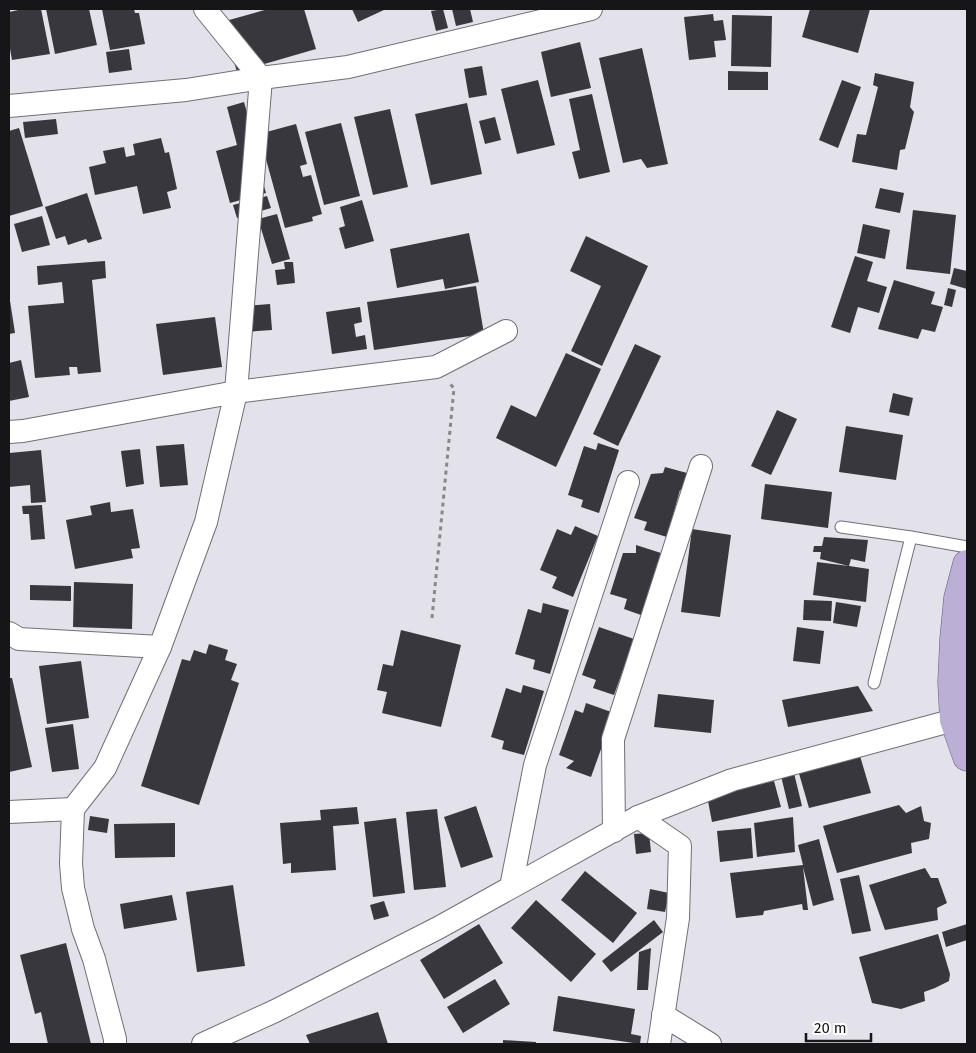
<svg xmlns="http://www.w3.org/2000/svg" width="976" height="1053" viewBox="0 0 976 1053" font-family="'Fira Sans',sans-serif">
<rect width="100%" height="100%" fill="#e3e1e9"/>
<g fill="#38373d">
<path d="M23,9H41L50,54L12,60L9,43V12Z"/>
<path d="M46,9H89L97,45L55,54Z"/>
<path d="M102,9H134L135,13H139L145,44L110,50Z"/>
<path d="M268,9H304L316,49L237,72L222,22Z"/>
<path d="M352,9H386L358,22Z"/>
<path d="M443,9L448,28L436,31L431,11Z"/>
<path d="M452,9H470L473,22L456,26Z"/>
<path d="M810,9H870L858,53L802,37Z"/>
<path d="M713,14L714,21L723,20L726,40L714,41L716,57L689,60L684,17Z"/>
<path d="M732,15L772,16L771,67L731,66Z"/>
<path d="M580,42L591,88L551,97L541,52Z"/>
<path d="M642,48L668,164L647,168L641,159L623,163L599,58Z"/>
<path d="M129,49L132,70L109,73L106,52Z"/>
<path d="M482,66L487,95L469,98L464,69Z"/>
<path d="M728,71L768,72V90H728Z"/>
<path d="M875,73L914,82L910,107L914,112L905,149L900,150L897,170L852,162L857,134L866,135L878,87L873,85Z"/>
<path d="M538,80L555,145L517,154L501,89Z"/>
<path d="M842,80L861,87L838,148L819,140Z"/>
<path d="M592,94L610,172L579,179L572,152L580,150L569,99Z"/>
<path d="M244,102L254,138L251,139L266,193L230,203L216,151L237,145L227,107Z"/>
<path d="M467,103L482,174L431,185L415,114Z"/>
<path d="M390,109L408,187L373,195L354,117Z"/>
<path d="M495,117L501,140L485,144L479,121Z"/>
<path d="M56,119L58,134L25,138L23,122Z"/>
<path d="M341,123L360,196L324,205L305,132Z"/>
<path d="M296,124L307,164L300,166L303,177L311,175L322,214L312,217L313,221L285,228L259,134Z"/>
<path d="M19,128L43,206L9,216V131Z"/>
<path d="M161,138L165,153L169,152L177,189L167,192L171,208L143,214L137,186L95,195L89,167L106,163L103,151L124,147L126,157L135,155L133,144Z"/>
<path d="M880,188L904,193L900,213L875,208Z"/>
<path d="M87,193L102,239L88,243L86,239L68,245L65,236L56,239L45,207Z"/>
<path d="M267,196L271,208L237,218L233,205Z"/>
<path d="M362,200L374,241L345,249L339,228L345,226L340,207Z"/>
<path d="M913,210L956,215L950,274L906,269Z"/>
<path d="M277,214L290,259L272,264L258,219Z"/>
<path d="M42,216L50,245L22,252L14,224Z"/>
<path d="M863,224L890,230L885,259L857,253Z"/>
<path d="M469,233L479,282L445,289L443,279L397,288L390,249Z"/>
<path d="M586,236L648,266L602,366L571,351L601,286L570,271Z"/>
<path d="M855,256L873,262L867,281L887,287L879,313L858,307L850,333L831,327Z"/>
<path d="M105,261L106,278L92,280L101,372L78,374L77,367H69L70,375L35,378L28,306L64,303L62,282L38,285L37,266Z"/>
<path d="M284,262H293L295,283L277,285L275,270L285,269Z"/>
<path d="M954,268L967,271V289L950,284Z"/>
<path d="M894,280L935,292L931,304L943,307L935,332L922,329L918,339L878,329Z"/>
<path d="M476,286L484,334L374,350L367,302Z"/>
<path d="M948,288L956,290L952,307L944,305Z"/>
<path d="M10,301L15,333L9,334V302Z"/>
<path d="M270,304L272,330L245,332L243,306Z"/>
<path d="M360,307L362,322L354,324L356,337L365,335L367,349L332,354L326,312Z"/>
<path d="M215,317L222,367L163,375L156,324Z"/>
<path d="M635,344L661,356L618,446L593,434Z"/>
<path d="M566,353L601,369L556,467L496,438L511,405L536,417Z"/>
<path d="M21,360L29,397L9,401V363Z"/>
<path d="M893,393L913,398L909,416L889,412Z"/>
<path d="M777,410L797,419L771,475L751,466Z"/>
<path d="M846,426L903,435L896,480L839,472Z"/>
<path d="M598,443L619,450L599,513L581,507L583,500L568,495L584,446L596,450Z"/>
<path d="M184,444L188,485L160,487L156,446Z"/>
<path d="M140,449L144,484L126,487L121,451Z"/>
<path d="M41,450L46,502L31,503L30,485L9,487V453Z"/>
<path d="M665,467L687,473L684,491L680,490L667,537L644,530L647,522L634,518L651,474L663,473Z"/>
<path d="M765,484L832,492L828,528L761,519Z"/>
<path d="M110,502L111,512L133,509L140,548L131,549L133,558L75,569L66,520L92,515L90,506Z"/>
<path d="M42,505L45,539L31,540L29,514H23L22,506Z"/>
<path d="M575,526L598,536L573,597L552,588L557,577L540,570L557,529L571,535Z"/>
<path d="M692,529L731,535L720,617L681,612Z"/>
<path d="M824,537L868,540L865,562L851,559L849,566L869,569L866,602L813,595L817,562L849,566L820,559L821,552H813L814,546H822Z"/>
<path d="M636,545L661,553L641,615L624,609L627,599L610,594L623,553H636Z"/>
<path d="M74,582L133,584L132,629L73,627Z"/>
<path d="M30,585L71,586V601L30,600Z"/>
<path d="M804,600L832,601L831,621L803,620Z"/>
<path d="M836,602L861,606L857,627L833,623Z"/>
<path d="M543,603L569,610L550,674L533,669L535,660L515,654L528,609L541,613Z"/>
<path d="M599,627L634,639L614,695L593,688L596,680L582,675Z"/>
<path d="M797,627L824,631L820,664L793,661Z"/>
<path d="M401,630L461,645L441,727L382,713L387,692L377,690L383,664L393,666Z"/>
<path d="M209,644L228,650L225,660L237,664L231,680L239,683L199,805L141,786L182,659L190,661L194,650L206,654Z"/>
<path d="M81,661L89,718L47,724L39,666Z"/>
<path d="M9,678H12L32,767L9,772Z"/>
<path d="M523,685L544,691L524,755L502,749L504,741L491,737L506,688L521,693Z"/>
<path d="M858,686L873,711L788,727L782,700Z"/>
<path d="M658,694L714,700L711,733L654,727Z"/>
<path d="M586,703L614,713L591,777L566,768L574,761L559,755L575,710L583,713Z"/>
<path d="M73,724L79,769L52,772L45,728Z"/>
<path d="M860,756L871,793L809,808L798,770Z"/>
<path d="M794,773L802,806L789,809L781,776Z"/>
<path d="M774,781L781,807L712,822L707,796Z"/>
<path d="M899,805L906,813L921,806L924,821L931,823L929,839L911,843L912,853L837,873L823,826Z"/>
<path d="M476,806L493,857L461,868L444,817Z"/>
<path d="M357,807L359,824L333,826L336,870L291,873V863L283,864L280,823L321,820L320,810Z"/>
<path d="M437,809L446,887L414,890L406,812Z"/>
<path d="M90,816L109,819L107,833L88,830Z"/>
<path d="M793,817L795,852L757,857L754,823Z"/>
<path d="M396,818L405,893L373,897L364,822Z"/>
<path d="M175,823V857L115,858L114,824Z"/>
<path d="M751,828L753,858L720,862L717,831Z"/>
<path d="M649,833L651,852L636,854L634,834Z"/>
<path d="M819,839L834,900L813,906L803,867L808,910H803L802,904L764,911L763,915L736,918L730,873L803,865L798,845Z"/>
<path d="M925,868L931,878H938L947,903L937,908L938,920L885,930L869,885Z"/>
<path d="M585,871L637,913L613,943L561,900Z"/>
<path d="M859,875L871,931L852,934L840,879Z"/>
<path d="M233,885L245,966L197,972L186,892Z"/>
<path d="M650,889L669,893L665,912L647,909Z"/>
<path d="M172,895L177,920L124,929L120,904Z"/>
<path d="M536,900L596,954L571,982L511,928Z"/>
<path d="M384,901L389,916L374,920L370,905Z"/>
<path d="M654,920L663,932L611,972L602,961Z"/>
<path d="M479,924L503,963L444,999L420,960Z"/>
<path d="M967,924V940L946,947L942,932Z"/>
<path d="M938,934L950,974L949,981L935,988L924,992L925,1001L901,1009L872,1003L859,957Z"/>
<path d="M66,943L91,1044H48L41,1012L35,1014L20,955Z"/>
<path d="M651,948L648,990H637L639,952Z"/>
<path d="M495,979L510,1004L463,1033L447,1007Z"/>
<path d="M558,996L635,1009L631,1034L641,1036L640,1044L553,1031Z"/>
<path d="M378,1012L388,1044H310L306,1035Z"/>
<path d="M503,1040L536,1042V1044H503Z"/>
</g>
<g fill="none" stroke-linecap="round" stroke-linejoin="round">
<g stroke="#716f76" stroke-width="13">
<g id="lane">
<path d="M841,527L911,537L967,547"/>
<path d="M874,683L911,537"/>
</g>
</g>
<g stroke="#716f76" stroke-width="24">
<g id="street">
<path d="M9,106L186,90L261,78L348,67L591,9"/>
<path d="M9,432L23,431L236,392L436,367L506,331"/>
<path d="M9,633L19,639L160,647"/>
<path d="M9,812L73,809"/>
<path d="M638,817L680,846L678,918L659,1044"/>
<path d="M614,831L613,739L701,466"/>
<path d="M511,887L535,765L628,482"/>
<path d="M663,1015L710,1044"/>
<path d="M115,1044V1039L94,959L83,929L73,888L71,863L73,809L105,768L160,647L206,522L236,392L261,78L205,9"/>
<path d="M203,1044L275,1011L438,928L638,817L732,780L954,720"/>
</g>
</g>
<g stroke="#655782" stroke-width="29">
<path id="primary" d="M967,564L958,598L954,639L952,682L954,720L967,757"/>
</g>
<path stroke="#88878c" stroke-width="3" stroke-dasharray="4 4" stroke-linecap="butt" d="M432,618L454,388L449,383"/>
<use href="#lane" stroke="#fff" stroke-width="11"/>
<use href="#street" stroke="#fff" stroke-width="22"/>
<use href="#primary" stroke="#bcafd6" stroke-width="28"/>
</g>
<rect width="976" height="1053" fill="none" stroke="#161618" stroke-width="20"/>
<path d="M806 1033v8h65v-8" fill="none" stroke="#161618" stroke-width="2.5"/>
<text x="814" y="1033" font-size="15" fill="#161618" stroke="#ffffff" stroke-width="4" paint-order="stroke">20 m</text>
</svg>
